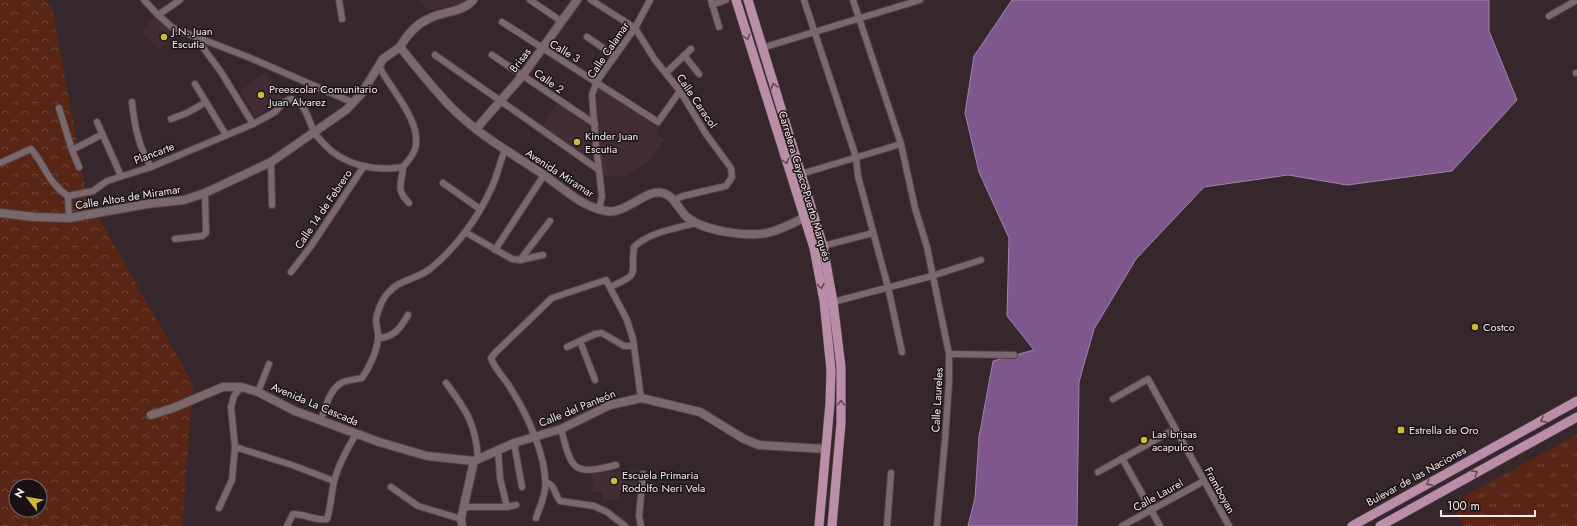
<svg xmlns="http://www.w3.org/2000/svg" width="1577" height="526" viewBox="0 0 1577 526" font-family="Jost,sans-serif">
<defs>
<pattern id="grass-tufts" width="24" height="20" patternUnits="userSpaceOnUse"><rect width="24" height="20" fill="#592615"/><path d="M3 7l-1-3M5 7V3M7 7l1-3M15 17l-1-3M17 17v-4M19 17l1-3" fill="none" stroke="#714637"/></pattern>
<pattern id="forest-crowns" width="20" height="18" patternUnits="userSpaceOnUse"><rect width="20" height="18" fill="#592615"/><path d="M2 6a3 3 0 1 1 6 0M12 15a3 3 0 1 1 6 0" fill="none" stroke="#714637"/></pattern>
</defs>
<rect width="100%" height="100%" fill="#36272c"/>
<g fill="#432d34">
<path d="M420,0H464L461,4L428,10Z"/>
<path d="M156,16L175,34L159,50L142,31Z"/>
<path d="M266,72L283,100L256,116L240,91Z"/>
<path d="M599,86L662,125L656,134L665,139L649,162L625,176H605L602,172L597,95Z"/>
<path d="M559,100L588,120L589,159L543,126Z"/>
<path d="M635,470L637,489L619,490L620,500L602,501V492H593L592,473Z"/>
</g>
<path fill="url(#grass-tufts)" d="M1577,435V526H1463L1451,503Z"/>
<path fill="url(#forest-crowns)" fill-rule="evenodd" d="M0,0H44L52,8L87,197L193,384L182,526H0ZM16,486H40V510H16Z"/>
<path fill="#80578d" stroke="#a383aa" d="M1012,0H1489V31L1517,100L1452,171L1347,185L1288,175L1204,187L1136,259L1094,329L1079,382L1077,526H968L975,498L979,437L993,361L1034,350L1007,316L1009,238L979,172L965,113L974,56Z"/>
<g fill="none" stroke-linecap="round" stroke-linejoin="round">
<g stroke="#514448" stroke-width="8">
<g id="street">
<path d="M144,0L158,15L173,28L248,57L354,103"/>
<path d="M339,0L342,19"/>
<path d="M530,0L561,21"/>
<path d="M591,0L635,28L655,60L680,91L706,134L731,168L732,177L726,186L683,196L674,200"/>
<path d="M711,0L719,27"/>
<path d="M804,0L856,157L858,176L888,287L902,352"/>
<path d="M853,0L901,144L915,208L927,247L949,354V382L945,440L937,526"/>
<path d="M712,5L726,0"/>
<path d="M158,15L180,0"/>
<path d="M1549,16L1577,0"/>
<path d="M502,22L658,122L680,91"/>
<path d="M587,37L615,56"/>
<path d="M196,38L221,72L253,124"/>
<path d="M762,48L920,0"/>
<path d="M435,55L599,170"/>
<path d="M492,55L595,124"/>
<path d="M684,55L699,74"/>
<path d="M666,73L691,49"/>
<path d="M1576,73H1577"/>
<path d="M195,84L226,135"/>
<path d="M132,102C134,124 139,148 151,167"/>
<path d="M59,108L72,150L79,167"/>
<path d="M171,119L187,113L206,102"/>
<path d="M97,122L121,176"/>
<path d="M72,150L101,135"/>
<path d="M271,162L272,205"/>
<path d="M0,163L31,149C45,165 48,183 68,196L93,191L107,181L151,167L253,124L275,112L284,102L291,99C306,103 308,119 314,132C316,136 321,140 324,144C343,165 375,172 403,167C407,162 413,156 415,149C423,122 390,89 379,66"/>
<path d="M403,167C402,184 395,189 409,203"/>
<path d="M801,174L901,144"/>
<path d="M443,183L480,209"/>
<path d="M68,196L69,218"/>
<path d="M599,210L602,196L596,146L592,95L597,81L635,28L650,0"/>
<path d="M465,232L512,259L520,260L543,255"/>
<path d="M175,239L202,236L206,233L205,193"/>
<path d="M823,246L873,233"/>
<path d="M495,250L544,175"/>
<path d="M520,260L550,221"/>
<path d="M291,272L311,246L364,166"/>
<path d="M610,287C642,273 630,276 634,247C649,232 675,229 695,223"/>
<path d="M833,302L932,276L981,260"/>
<path d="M378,338C394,338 401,327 408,315"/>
<path d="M580,341L595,380"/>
<path d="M567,347L595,334L602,333L624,346H634"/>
<path d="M949,354L1014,355"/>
<path d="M446,383C466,410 476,424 478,459"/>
<path d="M258,392L269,364"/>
<path d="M1113,399L1148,379L1229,526"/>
<path d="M321,420C326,407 329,389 343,382C349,380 356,379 362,378C369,368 377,351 378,339C379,333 376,326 376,320C377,312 382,299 388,293C398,280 417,279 430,269C456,248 478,218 492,187C497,176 500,162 505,150"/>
<path d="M561,429C572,470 572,476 616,465"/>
<path d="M514,443L522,487"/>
<path d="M235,447L292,465L334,481"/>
<path d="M498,449L500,478L507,507"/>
<path d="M1122,458L1160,526"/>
<path d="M1098,472L1175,429"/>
<path d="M546,482C556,486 554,494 560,501L594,506L607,512L625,526"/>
<path d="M391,487L418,506L461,519"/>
<path d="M463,507H507L516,505"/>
<path d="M219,508L232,480L235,447L231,407L234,396L241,387"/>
<path d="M536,518C539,509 544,499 545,489C548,459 527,414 511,389C505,378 495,370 491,358L496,352L552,298L606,280L627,320L633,339L641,398"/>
<path d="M287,526L293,514C305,514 316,521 327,519C331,507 331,495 334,482C338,465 347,449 356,434"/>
<path d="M641,526L639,516L643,474"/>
<path d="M887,526L891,473"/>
<path d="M1122,526L1204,481"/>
</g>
</g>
<g stroke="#514448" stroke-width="10">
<g id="secondary">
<path d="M400,47C417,68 434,90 453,109C480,136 513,154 544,175C563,188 582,207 606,211C626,215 646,188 663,193C675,196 679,211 688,218C705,231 746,237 767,233C780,230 792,224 803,218"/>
<path d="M400,47C407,35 415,25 428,19C441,11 463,13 473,0"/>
<path d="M476,129L523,75L577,0"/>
<path d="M0,213L35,217L69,218L147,204L184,200L205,193L271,162L346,110L362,93L383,59L400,47"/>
<path d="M151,415L173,408L223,387H241L258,392L295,411L379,442L427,456L474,461L514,443L561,429L610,405L641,398L700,412L744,439L759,445L826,449"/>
<path d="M462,526L461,519L474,461"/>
</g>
</g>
<g stroke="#514448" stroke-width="10">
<g id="primary">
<path d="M736,0L814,248L824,301L831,370L830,403L819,526"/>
<path d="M748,0L823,246L833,302L841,367V423L832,526"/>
<path d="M1352,526L1577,401"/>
<path d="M1380,526L1577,417"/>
</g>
</g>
<use href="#street" stroke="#7a686d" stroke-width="6"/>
<use href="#secondary" stroke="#7a686d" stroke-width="8"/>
<use href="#primary" stroke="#ba8da9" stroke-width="9"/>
</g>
<defs><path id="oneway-chevron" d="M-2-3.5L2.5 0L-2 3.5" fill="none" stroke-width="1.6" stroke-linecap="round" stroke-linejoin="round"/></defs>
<g stroke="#614957">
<use href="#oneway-chevron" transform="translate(747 37) rotate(72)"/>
<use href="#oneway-chevron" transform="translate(774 86) rotate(-107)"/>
<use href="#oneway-chevron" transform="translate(786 161) rotate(73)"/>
<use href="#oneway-chevron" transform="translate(821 286) rotate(79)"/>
<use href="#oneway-chevron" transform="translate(841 403) rotate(-90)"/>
<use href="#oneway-chevron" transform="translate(1543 420) rotate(151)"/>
<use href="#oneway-chevron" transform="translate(1475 473) rotate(-29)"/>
<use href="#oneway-chevron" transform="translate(1429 483) rotate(151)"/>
</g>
<g fill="#ceb938" stroke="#191214" stroke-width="1.5">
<circle cx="164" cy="37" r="4"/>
<circle cx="261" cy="95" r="4"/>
<circle cx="577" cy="142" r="4"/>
<circle cx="1475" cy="327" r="4"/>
<rect x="1397" y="426" width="8" height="8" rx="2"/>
<circle cx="1144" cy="440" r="4"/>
<circle cx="614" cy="481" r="4"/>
</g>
<g text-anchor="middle" stroke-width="3" stroke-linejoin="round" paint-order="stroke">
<g font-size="11" fill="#f5eaed" stroke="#191214" text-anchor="start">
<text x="172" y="35">J.N. Juan<tspan x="172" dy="13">Escutia</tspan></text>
<text x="269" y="93">Preescolar Comunitario<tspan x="269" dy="13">Juan Alvarez</tspan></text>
<text x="585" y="140">Kinder Juan<tspan x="585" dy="13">Escutia</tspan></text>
<text x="1483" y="331">Costco</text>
<text x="1409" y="434">Estrella de Oro</text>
<text x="1152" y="438">Las brisas<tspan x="1152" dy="13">acapulco</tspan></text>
<text x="622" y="479">Escuela Primaria<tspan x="622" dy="13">Rodolfo Neri Vela</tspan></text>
</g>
<g font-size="11" fill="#f5eaed" stroke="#191214">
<text transform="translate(608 50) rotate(-56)" y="4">Calle Calamar</text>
<text transform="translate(565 51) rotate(31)" y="4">Calle 3</text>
<text transform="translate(520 60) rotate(-53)" y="4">Brisas</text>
<text transform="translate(549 81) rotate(35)" y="4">Calle 2</text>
<text transform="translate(697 101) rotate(56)" y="4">Calle Caracol</text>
<text transform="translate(154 153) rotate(-21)" y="4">Plancarte</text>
<text transform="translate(560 173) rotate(33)" y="4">Avenida Miramar</text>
<text transform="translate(805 186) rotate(73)" y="4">Carretera Cayaco-Puerto Marqués</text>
<text transform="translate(128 197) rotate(-9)" y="4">Calle Altos de Miramar</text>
<text transform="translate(323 209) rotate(-56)" y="4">Calle 14 de Febrero</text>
<text transform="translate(937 400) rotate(-87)" y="4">Calle Laureles</text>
<text transform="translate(315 404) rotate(23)" y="4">Avenida La Cascada</text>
<text transform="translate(577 408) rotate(-22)" y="4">Calle del Panteón</text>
<text transform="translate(1416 476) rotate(-29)" y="4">Bulevar de las Naciones</text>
<text transform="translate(1220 490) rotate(61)" y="4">Framboyan</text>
<text transform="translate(1158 495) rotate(-29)" y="4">Calle Laurel</text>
</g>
</g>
<g transform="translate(28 498) rotate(301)"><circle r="19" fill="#191214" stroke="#71686b"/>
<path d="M0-3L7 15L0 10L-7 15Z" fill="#ceb938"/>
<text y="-6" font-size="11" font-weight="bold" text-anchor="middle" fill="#f5eaed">N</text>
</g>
<path d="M1441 510v6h94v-6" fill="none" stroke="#f5eaed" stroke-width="2"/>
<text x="1447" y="510" font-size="12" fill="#f5eaed" stroke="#191214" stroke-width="3" paint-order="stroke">100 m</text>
</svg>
